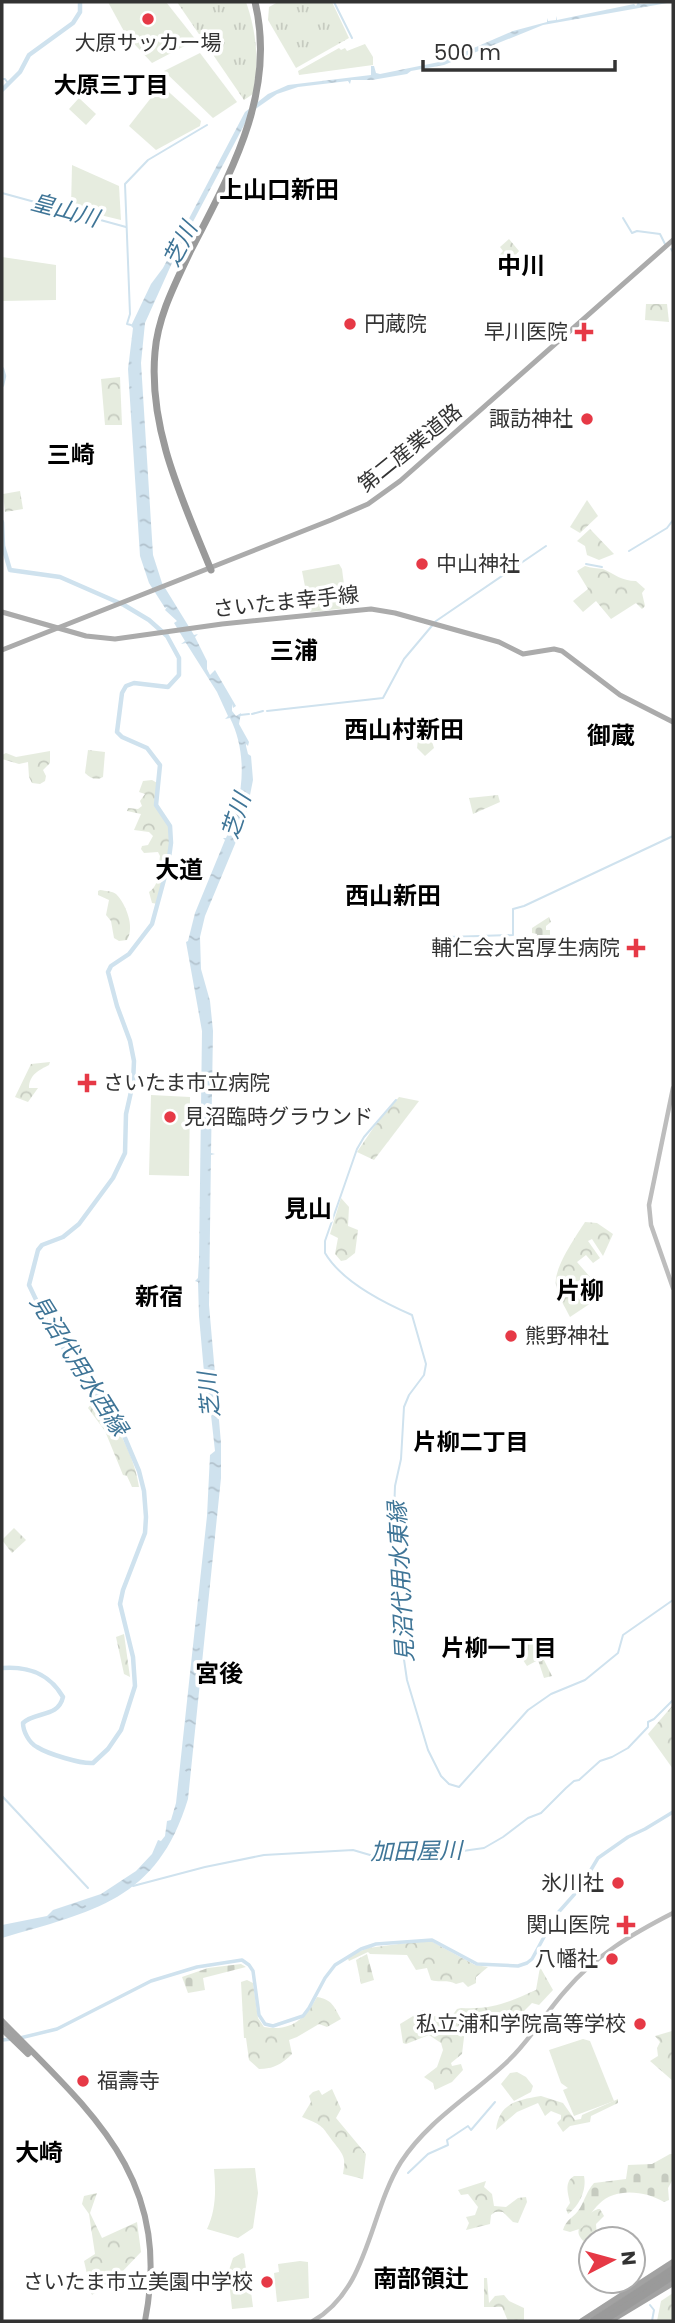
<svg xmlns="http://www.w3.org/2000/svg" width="675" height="2323" viewBox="0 0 675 2323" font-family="Poppins,'Noto Sans JP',sans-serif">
<defs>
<pattern id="grass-tufts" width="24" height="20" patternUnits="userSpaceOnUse" patternTransform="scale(1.75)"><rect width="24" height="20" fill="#e6ecdf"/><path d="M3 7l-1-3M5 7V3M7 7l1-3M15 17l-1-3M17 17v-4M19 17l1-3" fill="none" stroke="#c6cbc0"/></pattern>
<pattern id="forest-crowns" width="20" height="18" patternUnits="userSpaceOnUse" patternTransform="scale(1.75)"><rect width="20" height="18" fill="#e6ecdf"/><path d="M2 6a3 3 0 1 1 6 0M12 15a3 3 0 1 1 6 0" fill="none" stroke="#c6cbc0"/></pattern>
<pattern id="cemetery-stones" width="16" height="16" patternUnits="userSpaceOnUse" patternTransform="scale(1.75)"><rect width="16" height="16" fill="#e6ecdf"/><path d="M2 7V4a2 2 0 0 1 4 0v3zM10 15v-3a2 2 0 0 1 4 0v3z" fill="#c6cbc0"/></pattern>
<pattern id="water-ripples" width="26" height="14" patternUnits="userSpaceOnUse" patternTransform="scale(1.75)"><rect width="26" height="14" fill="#cfe2ee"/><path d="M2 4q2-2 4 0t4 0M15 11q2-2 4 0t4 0" fill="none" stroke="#b2c2cd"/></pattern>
</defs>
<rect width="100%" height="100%" fill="#fff"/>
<g fill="url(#grass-tufts)">
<path d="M177,2H246C256,30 260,64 253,94L244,100Z"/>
<path d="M278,2H332L349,38L296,68L268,20L269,7Z"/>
</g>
<g fill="url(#forest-crowns)">
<path d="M509,239L519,251L514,257L511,270L497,258L503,251L500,247Z"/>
<path d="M646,304H667L669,322L645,320Z"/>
<path d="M120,377L122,425H105L101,379Z"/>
<path d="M20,491L23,509L5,512L3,494Z"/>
<path d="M587,500L598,516L580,533L570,527Z"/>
<path d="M590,529L614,554L599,560L587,555L585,546L577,541Z"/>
<path d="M339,564L342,569L347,608L310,612L302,571Z"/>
<path d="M585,566C591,568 597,568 603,569C615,574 621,581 636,581L645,589L642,593L645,606L642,609L636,603L611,619L596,601L583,612L573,601L588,589L577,571Z"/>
<path d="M420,725L430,735L434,748L425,756L417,748Z"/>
<path d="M88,750L105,752L103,777C96,781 90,778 85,773Z"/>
<path d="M50,751V763L43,770L46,776L45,781L40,784L32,783L29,777L28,762L19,764L2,759V755L6,753L16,757Z"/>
<path d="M152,780L159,784L156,805L168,825L170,836L168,859L158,904L152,903L149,892C161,884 158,868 160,856L158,852L144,853L141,849L142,846L148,845L153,836L149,832L134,830L141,814L127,811L128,808L138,809L142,806L140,801L145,794L139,792L143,781Z"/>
<path d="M498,795L500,802L473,814L469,798Z"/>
<path d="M100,890C106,891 112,891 116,894C126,904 135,927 127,940L119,941L114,938L111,921L106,915L109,900L98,895V891Z"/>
<path d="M50,1062L49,1065C39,1070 29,1075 29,1088H38L28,1102L15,1097L31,1064Z"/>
<path d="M399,1097L419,1101L374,1160L357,1152L376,1124Z"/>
<path d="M341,1198L349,1207L348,1226L358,1230L355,1253L346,1260L341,1261L335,1254L338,1238L330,1234Z"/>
<path d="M585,1222L597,1223L613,1234L603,1256L592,1239L588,1241L600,1258L593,1263L586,1255L577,1262L590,1277V1285L597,1299L570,1317C565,1307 558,1296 556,1285C553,1269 576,1236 585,1222Z"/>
<path d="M94,1400C116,1419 135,1458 139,1487H132L127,1476L123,1475L105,1431L88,1408Z"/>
<path d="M14,1528L26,1540L12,1553L2,1540Z"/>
<path d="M124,1634L130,1677L124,1674L116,1637Z"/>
<path d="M673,1705V1769L648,1734Z"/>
<path d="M429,1940L475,1965L488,1967L476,1977V1983L468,1987L463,1982L456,1984C447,1979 440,1983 431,1980L427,1968L416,1970L407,1955L370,1954L368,1952L349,1961L347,1957L368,1948Z"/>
<path d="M540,1967L553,1990L539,2005L532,2003L524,2011L486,2031L483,2023L469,2022L465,2029L462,2054L451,2063L452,2066L461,2064L463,2070L452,2082L435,2090L433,2083L424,2077L437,2067L443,2050L441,2043L429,2035L406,2044L403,2043L400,2024L423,2010L430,2016H452L457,2009L461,2008C493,2010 509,2002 536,1990Z"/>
<path d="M247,1980L253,1983L258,2018L264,2027C291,2032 305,2019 317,1997C333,2000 334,2007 341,2019L327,2027L319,2024L297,2037L289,2040L292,2054C282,2064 273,2069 259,2069L249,2060L246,2038H244L241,1982Z"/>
<path d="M672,2031L673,2032V2081L650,2061L658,2056L657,2048L660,2042L655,2036Z"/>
<path d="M332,2089L341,2109L336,2118L366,2154L363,2179L343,2174C346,2158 344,2156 335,2144C320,2125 326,2127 302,2117L311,2102L309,2096L313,2092L319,2090L322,2095Z"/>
<path d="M541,2096L563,2103L575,2120L581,2119L582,2115L618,2099V2103L591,2116L590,2122L570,2126L563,2132L557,2123L561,2119V2115L551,2111L545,2116L538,2103L517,2112L496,2130C499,2103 517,2100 541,2096Z"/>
<path d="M574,2176H584C587,2190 579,2206 568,2214L566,2209L570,2203C568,2193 564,2182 574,2176Z"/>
<path d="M486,2181L484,2187L492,2194L494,2206L506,2207L518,2198L526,2197L527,2202L518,2223L513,2222L503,2212H495L491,2215L490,2224L466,2230L469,2223L466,2217L475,2215L478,2207L468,2194L461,2195L458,2190Z"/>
<path d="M97,2193L90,2213L102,2238L137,2222L141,2252L120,2274L92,2295L84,2261L95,2254L89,2214L82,2204L84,2196Z"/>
<path d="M598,2209H600L604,2216L596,2224L597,2239H591V2249C588,2245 581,2240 579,2235C576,2225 589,2212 598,2209Z"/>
<path d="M484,2278H487L489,2303L495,2296L504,2295L509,2301L524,2308V2321H508L502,2307H484Z"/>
<path d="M673,2293V2321H657L661,2301Z"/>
</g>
<g fill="url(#cemetery-stones)">
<path d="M549,917L551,922L546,926V930H550V946H541V943H536L537,934L532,933V928Z"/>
<path d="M531,1634L552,1676L544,1678L538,1660L527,1666L521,1657L526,1654L521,1645Z"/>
<path d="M367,1954L374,1980L361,1984L356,1960Z"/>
<path d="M241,1964L246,1967L203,1978L205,1990L188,1993L182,1977L208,1968Z"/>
<path d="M670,2154H673V2179L668,2188L669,2200L664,2202C646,2191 615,2187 599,2204C592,2210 588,2220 582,2228L570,2232L563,2230C566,2219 575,2217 580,2208C585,2199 587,2191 594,2183L626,2179L628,2165L652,2164Z"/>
</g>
<g fill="#e6ecdf">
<path d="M108,2H166L196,40L152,63L126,35Z"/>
<path d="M365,44L373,57V65L299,75L298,71L339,48L341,50L345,48L347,51Z"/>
<path d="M200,53L237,102L213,118L164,71Z"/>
<path d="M161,85L201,121L200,126L156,150L129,126Z"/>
<path d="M79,98L96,114L86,125L69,109Z"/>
<path d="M72,165L119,186L121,220L71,208Z"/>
<path d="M2,257L56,265V300L2,301Z"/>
<path d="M331,566L339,605L311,611L304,572Z"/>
<path d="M151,1095L190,1097L189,1176L149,1175Z"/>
<path d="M583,2039L590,2041L614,2101L574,2116L563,2090L568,2088L561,2083L549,2050Z"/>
<path d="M517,2072L526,2077L533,2086L531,2092L514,2101L501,2084L510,2073Z"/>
<path d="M255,2168L258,2193L253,2228L238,2238L207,2229C216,2210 216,2190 214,2169Z"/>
<path d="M242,2253L244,2254L246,2269H248L253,2307L232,2309L228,2271L239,2270H229L233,2258Z"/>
<path d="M300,2261L308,2262L309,2298L277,2302L274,2273L279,2272L278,2264Z"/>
</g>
<path fill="url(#water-ripples)" d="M638,2L640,4L673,2L543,25L444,65L411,71L407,74L372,80H351L350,84L348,81L298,87L277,94L251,112L177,252L145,323L141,363L153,555L162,583L194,635L198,634L195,637L207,661V669L210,675L215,670L236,706L233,708L232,704V711L236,716L241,713L239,724L249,742L248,746L246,744V746L248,754L251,756L253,780L245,820L205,916L200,937L201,969L210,1001L213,1031L211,1153L215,1154L211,1155L209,1305L221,1443V1478L188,1799C157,1901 93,1911 2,1938V1925L47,1916L53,1910L101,1894L136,1871L152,1854L158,1840L161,1841L165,1836L167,1821L171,1820L176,1803L207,1516L210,1455L215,1451L210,1406H207L199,1316L198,1282L195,1281L198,1278L199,1259L202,1031L186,942L188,941L195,913L225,840L223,838H226C243,801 249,756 230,718L225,719L228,716L217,692L186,643L181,644L185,641L174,623L177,621L165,610L167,607L165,608L149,583L140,556L128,369L133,328L131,326L151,284L163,268L245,112L268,94L288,85L371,75V66H374L376,73L380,74L444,61V57L446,60L513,31L547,22V18L548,21L556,20V16L557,20L634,4L636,6Z"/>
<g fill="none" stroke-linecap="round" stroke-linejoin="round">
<g stroke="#cfe2ee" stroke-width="2">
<path d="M334,2L352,38"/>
<path d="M2,79H5L8,83"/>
<path d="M2,193L126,227"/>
<path d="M623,218L632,233L637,231L660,234L665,244"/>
<path d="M671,249L673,252"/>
<path d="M131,325L127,324L130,314L125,184L148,160L207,125"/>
<path d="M629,551L667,528L673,520"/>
<path d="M586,564L602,567"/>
<path d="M267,711L383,698L404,659L436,621L546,546"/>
<path d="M252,714L263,711"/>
<path d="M240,715L249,714"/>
<path d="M448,937L513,935V909L524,906L673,836"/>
<path d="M396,1100L364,1137L357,1149L325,1241V1253C342,1282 382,1302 412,1315L426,1364L424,1375L409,1395L404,1407L401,1459L395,1486L394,1513L402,1646L407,1680L428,1750L441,1776L449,1784L459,1787L528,1710L551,1694L585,1680L618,1653L623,1635L673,1600"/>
<path d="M2,1796L88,1888"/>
<path d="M133,1886L205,1867L264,1855L353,1850L370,1855H434L484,1848L503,1837L528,1818L541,1813L566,1788L574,1781L579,1780L600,1761L612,1757L628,1748L648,1727V1722L654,1719L673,1700"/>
<path d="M408,2173L428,2154L448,2145L447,2140L468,2126L471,2130L495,2102"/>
<path d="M650,2305L654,2310L652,2321"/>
</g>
<g stroke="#cfe2ee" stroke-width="3.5">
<path d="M20,2038L57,2029L151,1981L197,1967L242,1960L249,1965L253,1971L259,2015L265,2024L273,2026L303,2016L309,2008L325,1978L335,1965L361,1949L376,1944L432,1940L477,1964L518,1966L527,1963L532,1959L556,1915L580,1888L598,1858L628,1837L645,1829L673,1812"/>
<path d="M2,2040L12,2039"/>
</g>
<g stroke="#cfe2ee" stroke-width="4.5">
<path d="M2,90L20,72L29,55L73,23L80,12V2"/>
<path d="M2,369L4,376L2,385"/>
<path d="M2,522L3,546L10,570L60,577L124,605L149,620L167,636L179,658V675L168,687L134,683L126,686L122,693L117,732L122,737L147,748L160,765L156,805L170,826L171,843L168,865L152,924L129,954L111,966L108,972L117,1006L130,1041L134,1061L133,1083L126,1114L125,1153L113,1178L79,1224L63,1237L42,1245L38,1250L29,1285L50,1329L122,1431L139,1471L144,1491L146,1517L145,1533L123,1590L120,1604L133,1657L135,1686L121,1730L108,1749L93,1763C81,1764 48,1754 37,1747C29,1743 23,1731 23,1723C36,1711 58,1718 63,1697C49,1673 28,1666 2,1668"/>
</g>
<g stroke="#bdbdbd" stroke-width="4.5">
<path d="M673,1088L649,1205L651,1225L673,1288"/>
<path d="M313,2321C369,2289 369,2213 401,2162C429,2119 473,2095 509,2060C531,2039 546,2012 566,1990C596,1955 632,1934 673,1913"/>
</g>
<g stroke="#ababab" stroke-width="5">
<path d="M2,612L86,636L115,639L222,624L371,609L395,613L499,642L523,654L554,649L562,651L620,695L673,722"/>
<path d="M2,650L331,520L368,504L400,481L673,240"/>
</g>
<g stroke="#a2a2a2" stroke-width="6">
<path d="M2,2021C92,2113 173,2178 145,2321"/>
<path d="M2,2029L28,2054"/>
<path d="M582,2321L673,2262"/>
<path d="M610,2321L673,2283"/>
</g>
<g stroke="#9a9a9a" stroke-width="7">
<path d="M211,570C183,501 148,429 155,352C158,316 175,284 190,252C230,174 277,93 255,2"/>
<path d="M593,2321L673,2269"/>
<path d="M603,2321L673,2276"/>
</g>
</g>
<g fill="#e63946" stroke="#fff" stroke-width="2.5">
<circle cx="148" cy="19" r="7"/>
<circle cx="350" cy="324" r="7"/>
<path d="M580.5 321.5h7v7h7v7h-7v7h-7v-7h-7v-7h7z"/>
<circle cx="587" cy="419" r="7"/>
<circle cx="422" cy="564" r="7"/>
<path d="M632.5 937.5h7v7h7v7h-7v7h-7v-7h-7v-7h7z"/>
<path d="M83.5 1072.5h7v7h7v7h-7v7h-7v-7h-7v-7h7z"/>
<circle cx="170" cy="1117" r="7"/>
<circle cx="511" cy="1336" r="7"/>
<circle cx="618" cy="1883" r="7"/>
<path d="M622.5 1914.5h7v7h7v7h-7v7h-7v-7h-7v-7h7z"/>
<circle cx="612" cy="1959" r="7"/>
<circle cx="640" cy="2024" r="7"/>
<circle cx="83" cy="2081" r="7"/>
<circle cx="267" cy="2282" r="7"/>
</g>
<g text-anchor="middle" stroke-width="7" stroke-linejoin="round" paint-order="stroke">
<g font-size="21" fill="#333" stroke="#fff" text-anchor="end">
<text x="148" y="50" text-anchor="middle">大原サッカー場</text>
<text x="364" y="331" text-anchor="start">円蔵院</text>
<text x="568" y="339">早川医院</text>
<text x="573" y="426">諏訪神社</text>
<text x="436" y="571" text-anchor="start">中山神社</text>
<text x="620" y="955">輔仁会大宮厚生病院</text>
<text x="103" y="1090" text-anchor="start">さいたま市立病院</text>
<text x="184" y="1124" text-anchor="start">見沼臨時グラウンド</text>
<text x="525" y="1343" text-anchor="start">熊野神社</text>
<text x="604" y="1890">氷川社</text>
<text x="610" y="1932">関山医院</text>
<text x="598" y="1966">八幡社</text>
<text x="626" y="2031">私立浦和学院高等学校</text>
<text x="97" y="2088" text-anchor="start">福壽寺</text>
<text x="253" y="2289">さいたま市立美園中学校</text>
</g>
<g font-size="21" fill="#333" stroke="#fff">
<text transform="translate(410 448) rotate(-39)" y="7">第二産業道路</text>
<text transform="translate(286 602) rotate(-6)" y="7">さいたま幸手線</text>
</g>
<g font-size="23" font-weight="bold" fill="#000" stroke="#fff">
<text x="111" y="93">大原三丁目</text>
<text x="471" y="1450">片柳二丁目</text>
<text x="499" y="1656">片柳一丁目</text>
</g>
<g font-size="23" font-style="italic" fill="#3f7597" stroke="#fff">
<text transform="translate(65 210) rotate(15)" y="8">皇山川</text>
<text transform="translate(180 244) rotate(-63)" y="8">芝川</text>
<text transform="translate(236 816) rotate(-72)" y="8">芝川</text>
<text transform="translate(79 1365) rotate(58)" y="8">見沼代用水西縁</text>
<text transform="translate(209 1395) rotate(-96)" y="8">芝川</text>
<text transform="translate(401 1582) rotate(-93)" y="8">見沼代用水東縁</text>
<text transform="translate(416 1851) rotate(-1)" y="8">加田屋川</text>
</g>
<g font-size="24" font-weight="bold" fill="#000" stroke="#fff">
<text x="279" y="198">上山口新田</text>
<text x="521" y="274">中川</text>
<text x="71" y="463">三崎</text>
<text x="294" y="659">三浦</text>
<text x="404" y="738">西山村新田</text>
<text x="611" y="744">御蔵</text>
<text x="179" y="878">大道</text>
<text x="393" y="904">西山新田</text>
<text x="308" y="1217">見山</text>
<text x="580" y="1299">片柳</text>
<text x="159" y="1305">新宿</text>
<text x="219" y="1682">宮後</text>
<text x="39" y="2161">大崎</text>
<text x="421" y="2287">南部領辻</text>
</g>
</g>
<rect width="675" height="2323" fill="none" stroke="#333333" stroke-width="7"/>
<g transform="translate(612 2260) rotate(84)"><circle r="33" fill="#ffffff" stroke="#adadad" stroke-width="2"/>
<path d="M0-5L12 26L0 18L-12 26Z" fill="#e63946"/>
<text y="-10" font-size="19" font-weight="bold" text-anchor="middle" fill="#333333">N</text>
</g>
<path d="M423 60v10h192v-10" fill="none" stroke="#333333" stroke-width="3.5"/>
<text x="434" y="60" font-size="21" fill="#333333" stroke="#ffffff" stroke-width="5" paint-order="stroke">500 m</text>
</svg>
